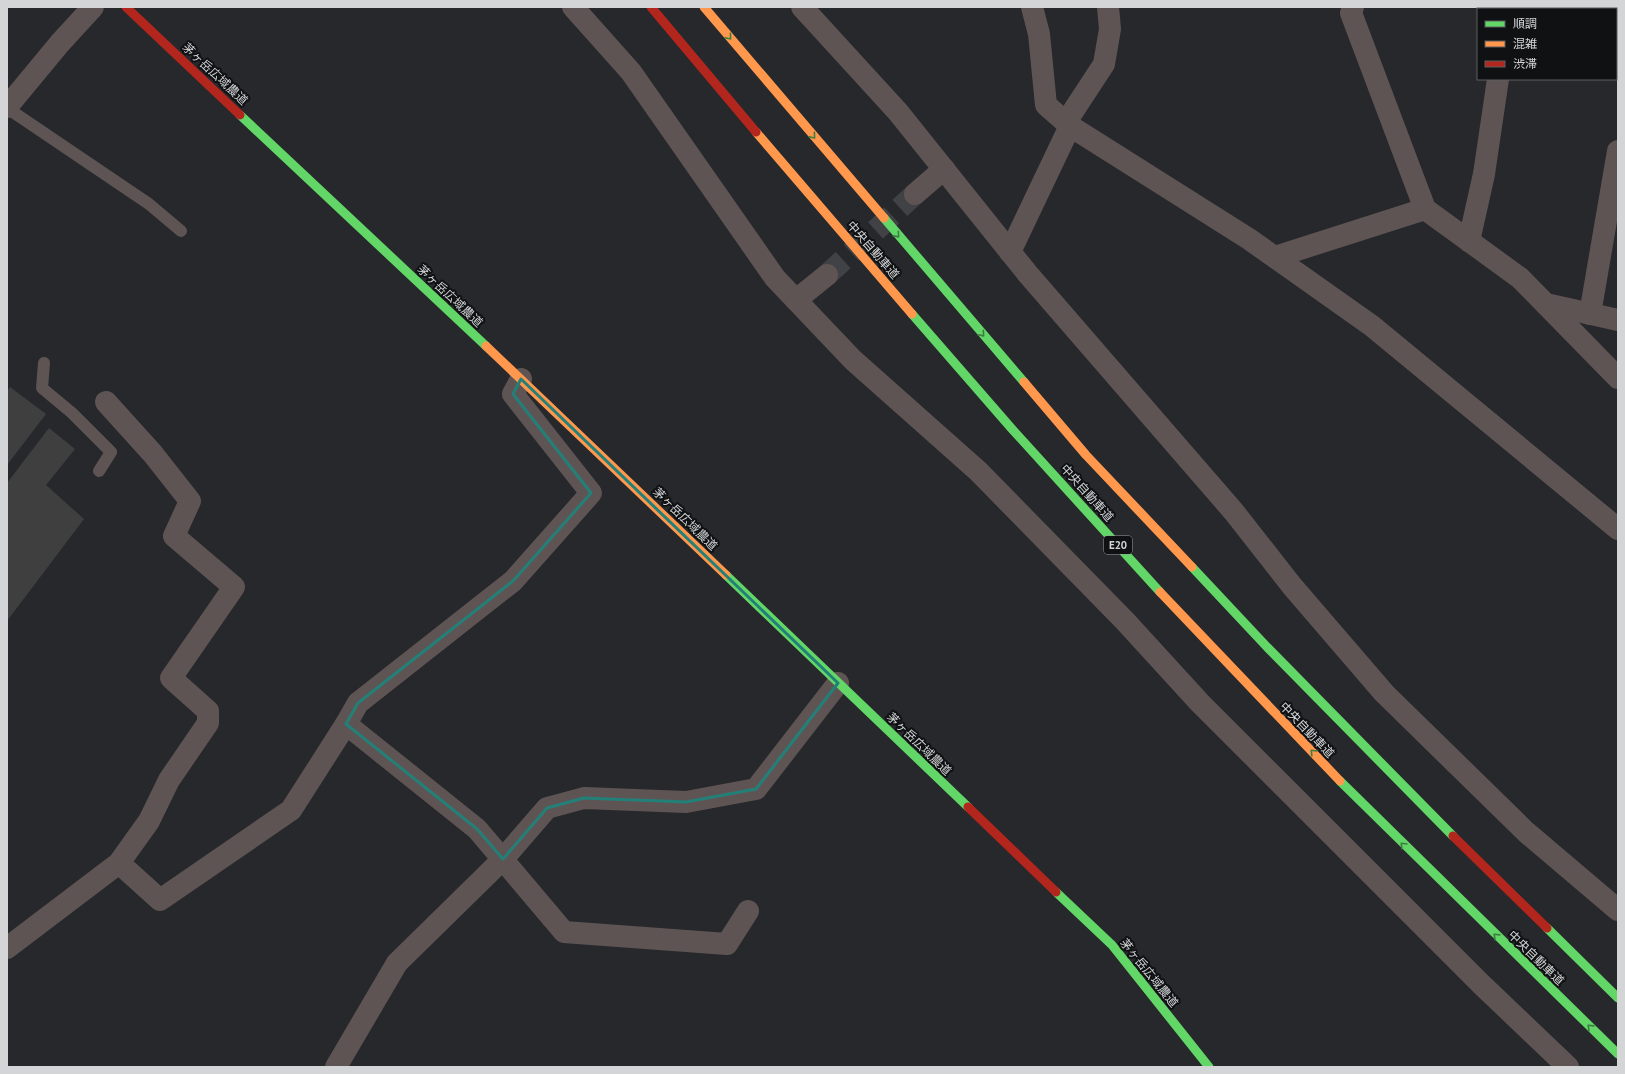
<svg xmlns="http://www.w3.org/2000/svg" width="1625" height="1074" viewBox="0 0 1625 1074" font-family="'PT Sans','Noto Sans JP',sans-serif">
<rect width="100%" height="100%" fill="#26282b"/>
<g fill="#3f3f40">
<path d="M10,387L46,414L7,465V391Z"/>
<path d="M49,428L75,449L46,485L84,519L7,621V483Z"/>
</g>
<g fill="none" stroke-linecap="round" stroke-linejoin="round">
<path stroke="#404245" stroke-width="22" stroke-dasharray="22 11" stroke-linecap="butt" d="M827,275L915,194"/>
<g stroke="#5f5454" stroke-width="12">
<path d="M7,108L149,204L181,231"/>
<path d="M44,363L42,388L72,413L111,452L99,471"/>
</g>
<g stroke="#5f5454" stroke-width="22">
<path d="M573,7L631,72L775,278L853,360L978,471L1125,621L1200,703L1481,984L1568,1067"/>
<path d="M802,7L898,112L1027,273L1234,512L1292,586L1384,693L1526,832L1618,910"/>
<path d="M1032,7L1039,34L1046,105L1070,126L1249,239L1372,326L1618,529"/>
<path d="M1353,7L1351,13L1425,209L1520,278L1618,378"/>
<path d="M1567,9L1568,7"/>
<path d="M7,107L60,43L93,7"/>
<path d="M1066,122L1104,64L1110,29L1108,7"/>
<path d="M915,194L944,169"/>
<path d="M1469,241L1484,174L1498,79"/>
<path d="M1010,252L1070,126"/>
<path d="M1275,257L1425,209"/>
<path d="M796,300L827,275"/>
<path d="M1546,304L1618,320"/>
<path d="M1590,314L1618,151"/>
<path d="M521,379L513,394L591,493L513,581L358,703L346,724L477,829L564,932L727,944L748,911"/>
<path d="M119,863L160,900L291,810L346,724"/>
<path d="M7,948L119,863L149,821L169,780L208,723V711L171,678L234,587L174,536L190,501L153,454L106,402"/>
<path d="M336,1067L397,963L503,859L547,808L584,798L686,802L756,789L838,683"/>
</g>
<g stroke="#63d668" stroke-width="9">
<path d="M240,115L486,346"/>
<path d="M884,218L1024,382"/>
<path d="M912,314L1012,429L1160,592"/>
<path d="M1192,567L1267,647L1453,836"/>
<path d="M726,575L968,807"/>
<path d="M1340,781L1618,1054"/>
<path d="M1056,892L1112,945L1209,1067"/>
<path d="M1547,928L1618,998"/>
</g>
<g stroke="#ff974d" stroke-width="9">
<path d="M704,7L884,218"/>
<path d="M756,132L912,314"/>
<path d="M486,346L726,575"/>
<path d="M1024,382L1086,455L1192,567"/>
<path d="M1160,592L1340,781"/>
</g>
<g stroke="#b3261e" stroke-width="9">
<path d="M126,7L240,115"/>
<path d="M651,7L756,132"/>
<path d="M968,807L1056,892"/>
<path d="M1453,836L1547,928"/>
</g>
</g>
<defs><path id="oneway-chevron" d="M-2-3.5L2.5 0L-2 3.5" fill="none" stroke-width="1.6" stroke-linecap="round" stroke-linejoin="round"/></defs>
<g stroke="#3d7d41">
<use href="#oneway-chevron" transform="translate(729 37) rotate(50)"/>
<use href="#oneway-chevron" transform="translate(813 136) rotate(50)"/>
<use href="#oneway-chevron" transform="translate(897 235) rotate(49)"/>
<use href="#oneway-chevron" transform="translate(982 334) rotate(49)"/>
<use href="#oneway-chevron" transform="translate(1313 752) rotate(-134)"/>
<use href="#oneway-chevron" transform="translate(1403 845) rotate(-134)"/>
<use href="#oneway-chevron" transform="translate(1496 936) rotate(-136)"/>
<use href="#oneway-chevron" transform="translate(1590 1027) rotate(-136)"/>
</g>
<path fill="none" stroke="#238078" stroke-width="3" stroke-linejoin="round" d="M521,379L838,683L756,789L686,802L584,798L547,808L503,859L477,829L346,724L358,703L513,581L591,493L513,394Z"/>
<g text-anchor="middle" stroke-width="4" stroke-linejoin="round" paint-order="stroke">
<rect fill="#0f1112" stroke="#989a9c" stroke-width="1" x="1104" y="536" width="28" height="18" rx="3"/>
<g font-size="11" font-weight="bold" fill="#d3d5d7">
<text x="1118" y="549">E20</text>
</g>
<g font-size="12" fill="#d3d5d7" stroke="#0f1112">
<text transform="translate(215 74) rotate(43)" y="4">茅ヶ岳広域農道</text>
<text transform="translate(873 250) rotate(49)" y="4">中央自動車道</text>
<text transform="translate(450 296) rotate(43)" y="4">茅ヶ岳広域農道</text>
<text transform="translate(1087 493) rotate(48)" y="4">中央自動車道</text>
<text transform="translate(685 519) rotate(44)" y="4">茅ヶ岳広域農道</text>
<text transform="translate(1307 730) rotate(46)" y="4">中央自動車道</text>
<text transform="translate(919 744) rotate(44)" y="4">茅ヶ岳広域農道</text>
<text transform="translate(1536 958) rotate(44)" y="4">中央自動車道</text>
<text transform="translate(1149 973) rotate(51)" y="4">茅ヶ岳広域農道</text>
</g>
</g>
<rect width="1625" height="1074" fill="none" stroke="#d3d5d7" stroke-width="16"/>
<rect x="1477" y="8" width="140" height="72" fill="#0f1112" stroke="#5d5f61"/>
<rect x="1485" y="21" width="20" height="6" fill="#63d668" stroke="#5d5f61"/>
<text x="1513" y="28" font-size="12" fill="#d3d5d7">順調</text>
<rect x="1485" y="41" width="20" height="6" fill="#ff974d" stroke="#5d5f61"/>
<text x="1513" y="48" font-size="12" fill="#d3d5d7">混雑</text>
<rect x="1485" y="61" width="20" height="6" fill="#b3261e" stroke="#5d5f61"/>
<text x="1513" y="68" font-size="12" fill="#d3d5d7">渋滞</text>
</svg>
